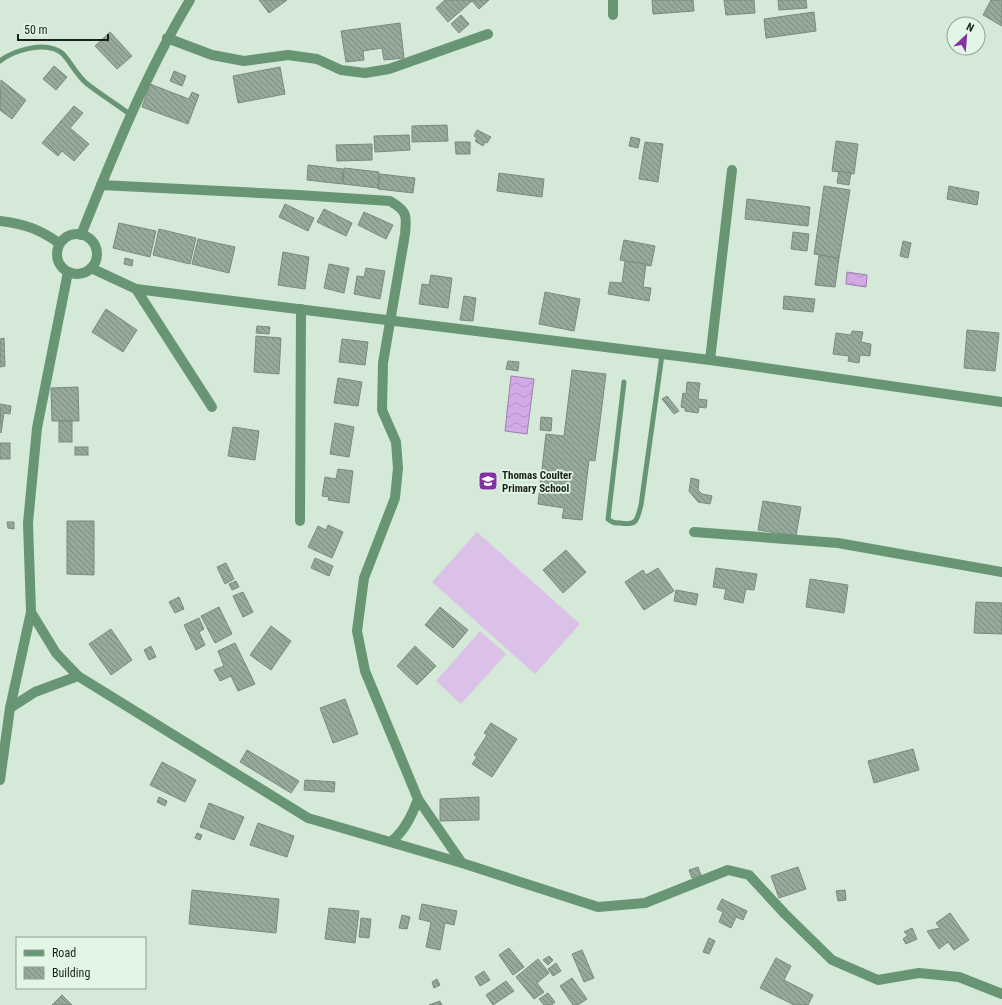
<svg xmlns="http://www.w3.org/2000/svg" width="1002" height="1005" viewBox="0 0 1002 1005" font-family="'Roboto Condensed',sans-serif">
<defs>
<pattern id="water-waves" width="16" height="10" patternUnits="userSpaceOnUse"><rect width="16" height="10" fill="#d4a9e8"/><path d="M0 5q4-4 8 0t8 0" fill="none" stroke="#b591c6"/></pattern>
<pattern id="building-back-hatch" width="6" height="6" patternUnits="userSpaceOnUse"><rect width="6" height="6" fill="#97a99b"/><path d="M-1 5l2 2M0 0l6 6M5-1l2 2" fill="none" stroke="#7a897e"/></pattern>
</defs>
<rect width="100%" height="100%" fill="#d5e9d9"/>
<g fill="#dbc0e7">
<path d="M477,532L580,624L535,674L432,582Z"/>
<path d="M480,631L506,654L461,704L436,681Z"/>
</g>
<g fill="url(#water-waves)" stroke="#9c80aa">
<path d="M847,272L867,275L866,287L846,284Z"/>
<path d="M511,376L534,379L527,434L505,431Z"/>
</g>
<g fill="url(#building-back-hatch)" stroke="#798b7d">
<path d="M259,0H287L269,13Z"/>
<path d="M445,0H489L479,9L472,1L448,22L436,8Z"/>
<path d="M652,0H693L694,11L653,14Z"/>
<path d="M724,0H754L755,13L726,15Z"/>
<path d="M778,0H806L807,8L779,10Z"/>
<path d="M991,0H1002V26L983,15Z"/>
<path d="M814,12L816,31L766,38L764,19Z"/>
<path d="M461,15L469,24L459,33L451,24Z"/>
<path d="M400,23L404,58L384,60L382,48L363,51L364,60L346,62L341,31Z"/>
<path d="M110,32L132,56L117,69L95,46Z"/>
<path d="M54,66L67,77L56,90L43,79Z"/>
<path d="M280,67L285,94L238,103L233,76Z"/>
<path d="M174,71L186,76L182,86L170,81Z"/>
<path d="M1,80L26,100L12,119L0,110Z"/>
<path d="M150,84L189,99L192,92L199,95L188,124L142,107Z"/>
<path d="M74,106L83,113L70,128L89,144L74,161L62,151L58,156L42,143Z"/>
<path d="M447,125L448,141L412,142V126Z"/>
<path d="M477,130L491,137L487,143L485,142L483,146L475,141L477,138L474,136Z"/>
<path d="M409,135L410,150L375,152L374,136Z"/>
<path d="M631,137L640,139L638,148L629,146Z"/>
<path d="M836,141L858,144L854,174L832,171Z"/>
<path d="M455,142H470V154H456Z"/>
<path d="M645,142L663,144L658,182L639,179Z"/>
<path d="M372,144V160L337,161L336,145Z"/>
<path d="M308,165L343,169L342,184L307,180Z"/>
<path d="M344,168L379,172L378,188L343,184Z"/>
<path d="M839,171L851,173L849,185L837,183Z"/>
<path d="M499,173L544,179L542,197L497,191Z"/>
<path d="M380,174L415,178L413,193L378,189Z"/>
<path d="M824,186L850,190L839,258L814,254Z"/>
<path d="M949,186L979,192L977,205L947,199Z"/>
<path d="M747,199L810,207L808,226L745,219Z"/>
<path d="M285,204L314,218L308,231L279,217Z"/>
<path d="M324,209L352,223L346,236L317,222Z"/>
<path d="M364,212L393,225L386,239L358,225Z"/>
<path d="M119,223L156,231L150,257L113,248Z"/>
<path d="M159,229L196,238L190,264L153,255Z"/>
<path d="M793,232L809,234L807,251L791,249Z"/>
<path d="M198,239L235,247L229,273L192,264Z"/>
<path d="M624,240L655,246L651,266L620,260Z"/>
<path d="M903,241L911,243L908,258L900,256Z"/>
<path d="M283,252L309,257L305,289L278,285Z"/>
<path d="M819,255L839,258L835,287L815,285Z"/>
<path d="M125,258L133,260L132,266L124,264Z"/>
<path d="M625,261L646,264L643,287L651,288L649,301L608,294L610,282L622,283Z"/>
<path d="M329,264L349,268L344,293L324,288Z"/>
<path d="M366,268L385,271L380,299L354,294L357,276L364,277Z"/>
<path d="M431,275L452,278L448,308L419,304L422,284L429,285Z"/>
<path d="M545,292L580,299L574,331L539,324Z"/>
<path d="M464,296L476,298L473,321L460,320Z"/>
<path d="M784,296L815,299L813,312L783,309Z"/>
<path d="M106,309L137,330L123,352L92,332Z"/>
<path d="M257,326L270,327L269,334L256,333Z"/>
<path d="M967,330L999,333L995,371L964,368Z"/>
<path d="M852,331L863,332L861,342L871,344L870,356L860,355L859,363L848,361L849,356L833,354L836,333L851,335Z"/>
<path d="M256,336L281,338L279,374L254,372Z"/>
<path d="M4,338L5,366L0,367V339Z"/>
<path d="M342,339L368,342L365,365L339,362Z"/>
<path d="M508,361L519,362L518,371L506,369Z"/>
<path d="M572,370L606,374L595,461L589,460L582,520L562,518L564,508L538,504L546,434L564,436Z"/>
<path d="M338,378L362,382L358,406L334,403Z"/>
<path d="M687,382L700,383L698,399L707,400L706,408L699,407L698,413L685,411V408L681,407L683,393L686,394Z"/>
<path d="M78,387L79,421H52L51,388Z"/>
<path d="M667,396L679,411L674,414L662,399Z"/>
<path d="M0,404L11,406L10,414L4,413L1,433Z"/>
<path d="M541,417L552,418L551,431L540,430Z"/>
<rect x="59" y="421" width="13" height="21"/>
<path d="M335,423L354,427L349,457L330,454Z"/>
<path d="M233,427L259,431L255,460L228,456Z"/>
<rect x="0" y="443" width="10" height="16"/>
<rect x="75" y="447" width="13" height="8"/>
<path d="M338,469L353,471L349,503L328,500L329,497L322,496L325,477L336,479Z"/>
<path d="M691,478L699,480L698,490L702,494L712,496L710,504L698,502L689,491Z"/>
<path d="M763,501L801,507L796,536L758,530Z"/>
<path d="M67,521H94V575L67,574Z"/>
<path d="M7,522H14V529L8,528Z"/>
<path d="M328,525L343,532L332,558L308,547L318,526L326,530Z"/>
<path d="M566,550L586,572L563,593L543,570Z"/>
<path d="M315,558L333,566L329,576L311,568Z"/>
<path d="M226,563L234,579L225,584L217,567Z"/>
<path d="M658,568L674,591L644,610L625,582L643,570L646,575Z"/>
<path d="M716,568L757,574L754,590L746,589L743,603L724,599L726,589L713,587Z"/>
<path d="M810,579L848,585L844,613L806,607Z"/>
<path d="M236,581L239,587L232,590L229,584Z"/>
<path d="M676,590L698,594L696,605L674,601Z"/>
<path d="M243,592L253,612L243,617L233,596Z"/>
<path d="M179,597L184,609L175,613L169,602Z"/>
<path d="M976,602L1002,603V634L974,633Z"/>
<path d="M219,607L232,634L215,643L201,616Z"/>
<path d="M440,607L468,630L453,648L425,625Z"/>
<path d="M199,618L204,629L199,632L205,645L196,650L184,625Z"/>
<path d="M271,626L291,641L271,670L250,655Z"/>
<path d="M111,629L132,660L111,675L89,644Z"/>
<path d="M235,643L255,684L238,691L231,676L220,681L214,670L224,666L218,651Z"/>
<path d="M151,646L156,657L149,660L144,650Z"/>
<path d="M415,646L436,666L417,685L397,666Z"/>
<path d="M345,699L358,734L333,743L320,708Z"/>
<path d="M491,723L517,739L492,777L472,764L477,757L474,755L487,735L484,733Z"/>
<path d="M913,749L919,770L874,783L868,761Z"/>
<path d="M247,750L299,781L291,793L240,762Z"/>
<path d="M162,762L196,780L185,802L150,785Z"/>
<path d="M305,780L335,782L334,792L304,790Z"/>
<path d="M159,797L167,801L165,806L157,802Z"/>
<path d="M479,797V820L440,821V799Z"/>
<path d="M209,803L244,817L234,840L200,827Z"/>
<path d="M258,823L294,836L287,857L250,845Z"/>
<path d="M197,833L202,835L200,840L195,838Z"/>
<path d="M698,867L701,875L692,878L689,870Z"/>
<path d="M798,867L806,889L779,898L771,876Z"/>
<path d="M192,890L279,899L276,933L189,924Z"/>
<path d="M845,890L846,900L838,901L836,891Z"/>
<path d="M722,899L747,911L743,920L736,917L731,928L719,922L723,912L717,909Z"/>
<path d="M422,904L457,911L454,925L445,923L440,950L426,947L431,922L419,919Z"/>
<path d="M329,908L359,911L355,943L325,939Z"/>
<path d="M950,913L969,940L954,950L948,942L939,949L927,931L940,928L936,923Z"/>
<path d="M402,915L410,917L407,929L399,928Z"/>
<path d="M361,918L371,919L369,938L359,937Z"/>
<path d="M912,928L917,939L906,944L903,939L908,935L904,932Z"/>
<path d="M709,938L715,941L709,954L703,952Z"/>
<path d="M509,948L524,967L513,975L499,955Z"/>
<path d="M582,950L594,978L584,982L572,954Z"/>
<path d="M549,956L553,960L548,965L543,960Z"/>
<path d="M776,958L791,966L784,980L813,995L808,1005H794L760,988Z"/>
<path d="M538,959L549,973L537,983L544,992L534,999L516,977Z"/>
<path d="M556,963L561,971L553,976L548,969Z"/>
<path d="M484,971L490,980L480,986L475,977Z"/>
<path d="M572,978L587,999L578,1005H573L560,986Z"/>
<path d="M437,979L440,985L434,988L432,982Z"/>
<path d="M506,981L514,991L493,1005L486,995Z"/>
<path d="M548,993L555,1002L552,1005H544L539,999Z"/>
<path d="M62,995L72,1005H52Z"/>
<path d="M440,1001L442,1005H429Z"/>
</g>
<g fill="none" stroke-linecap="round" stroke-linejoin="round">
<g stroke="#689674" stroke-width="5">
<path d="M0,61C14,50 47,40 63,54C71,63 77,75 86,83C100,94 116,104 131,115"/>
<path d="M624,382L608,519C612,523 615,523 620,523C638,526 637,519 641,505L662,355"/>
</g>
<g stroke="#689674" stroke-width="10">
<path d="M613,0V15"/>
<path d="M167,38L212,55L244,61L288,55L317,59L341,70L365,73L389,69L488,34"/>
<path d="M101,185L298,195L390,201C407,211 407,215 405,234L383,363L382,410L396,442L398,468L395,498L364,578L357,631L365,671L418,799L462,863"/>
<path d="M0,221C25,224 39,229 59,243"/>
<circle cx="77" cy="254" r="20"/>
<path d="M81,235C113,155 146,73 190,0"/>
<path d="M91,268L136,289L710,360L1002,402"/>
<path d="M136,289L212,407"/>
<path d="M710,360L732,170"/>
<path d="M300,521L301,309"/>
<path d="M694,532L838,543L1002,572"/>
<path d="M31,612L56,653L78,676L308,818L462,863L598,907L645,903L728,870L749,875L785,914L832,960L878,980L919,973L959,977L1002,994"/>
<path d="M10,708L35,692L78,676"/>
<path d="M0,780L10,708L31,612L28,523L37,428L68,272"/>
<path d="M392,841C405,830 412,816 418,799"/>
</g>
</g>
<defs>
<g id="school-square" transform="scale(1)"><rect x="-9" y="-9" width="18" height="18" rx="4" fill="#8332a2" stroke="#e2f6e6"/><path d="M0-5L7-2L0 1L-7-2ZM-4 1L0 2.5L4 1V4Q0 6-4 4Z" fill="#fff"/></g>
</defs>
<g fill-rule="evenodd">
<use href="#school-square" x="488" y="481"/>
</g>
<g text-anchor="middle" stroke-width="3.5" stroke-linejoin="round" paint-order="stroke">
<g font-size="11" font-weight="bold" fill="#19201a" stroke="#e2f6e6" text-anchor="start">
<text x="502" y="479">Thomas Coulter<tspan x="502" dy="13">Primary School</tspan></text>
</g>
</g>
<rect x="16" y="937" width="130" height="52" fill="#e2f6e6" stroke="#92a094"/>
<rect x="24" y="950" width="20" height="6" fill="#689674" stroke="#92a094"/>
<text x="52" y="957" font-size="12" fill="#19201a">Road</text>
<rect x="24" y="967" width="20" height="12" fill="url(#building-back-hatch)" stroke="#92a094"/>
<text x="52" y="977" font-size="12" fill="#19201a">Building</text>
<g transform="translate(966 36) rotate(26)"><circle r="19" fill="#e2f6e6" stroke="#92a094"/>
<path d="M0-3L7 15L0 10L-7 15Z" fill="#8332a2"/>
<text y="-6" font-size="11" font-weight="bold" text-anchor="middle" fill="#19201a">N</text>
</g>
<path d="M18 34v6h90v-6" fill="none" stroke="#19201a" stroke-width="2"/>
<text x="24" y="34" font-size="12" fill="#19201a" stroke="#e2f6e6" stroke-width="3" paint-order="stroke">50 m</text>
</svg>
